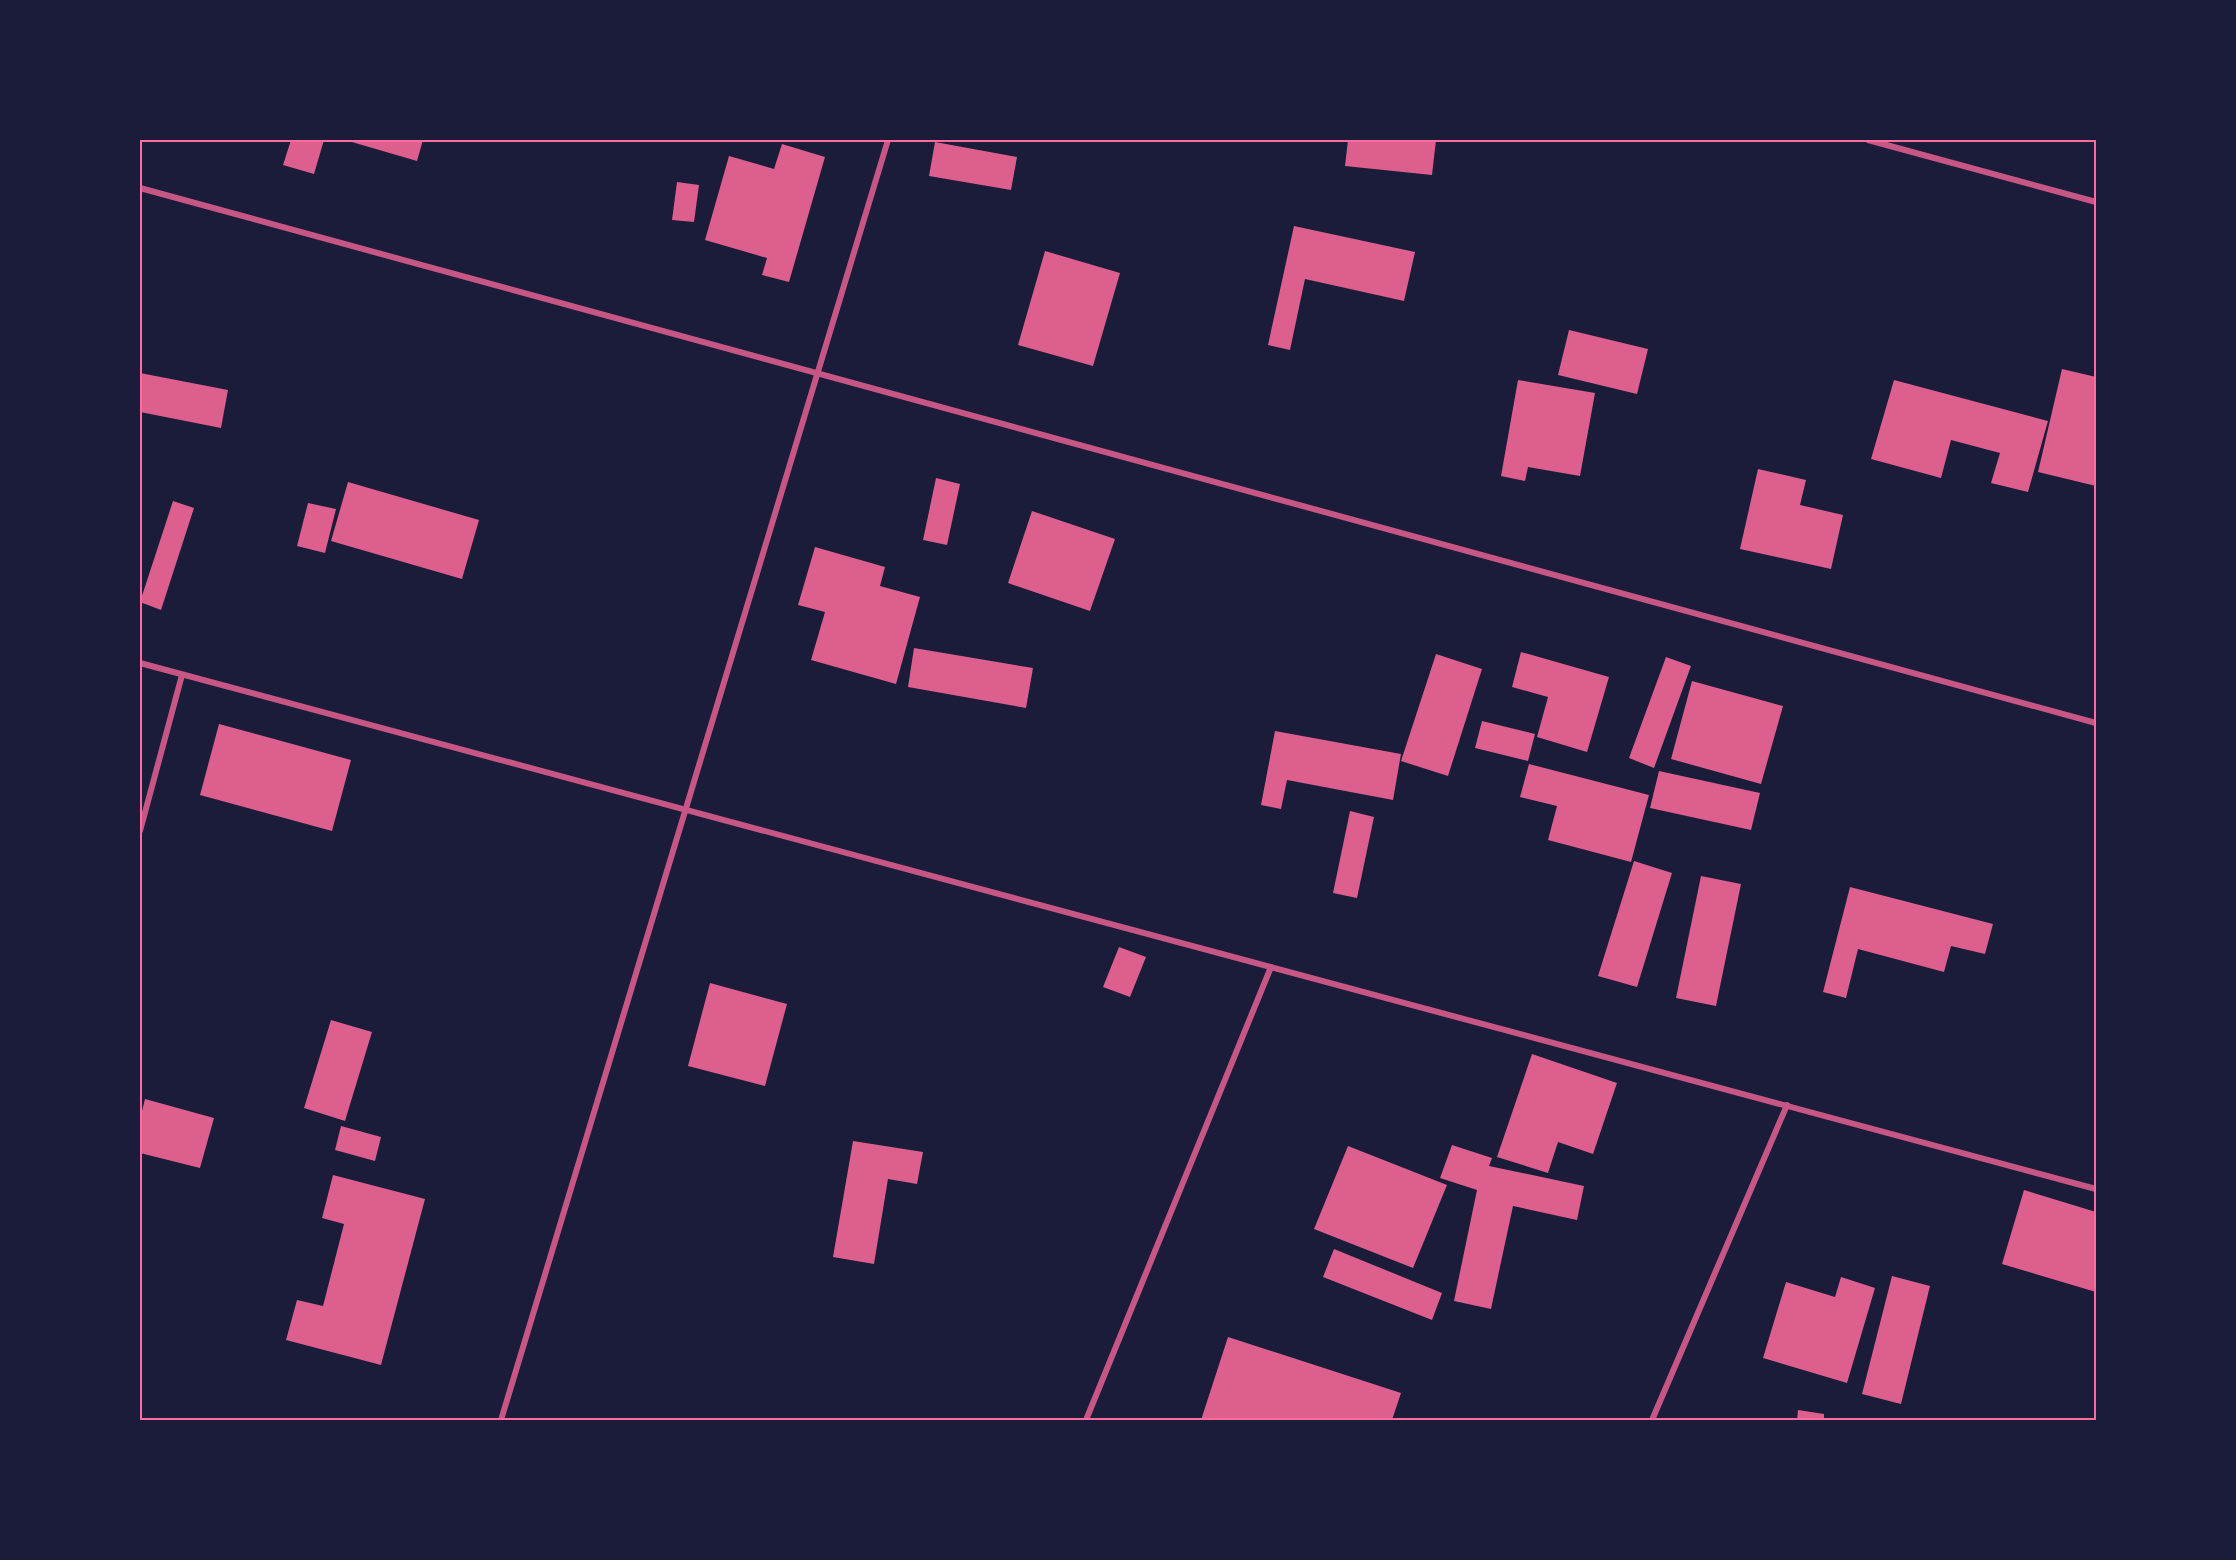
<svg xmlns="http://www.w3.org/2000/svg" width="2236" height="1560" viewBox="0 0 2236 1560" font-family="'Archivo Narrow',sans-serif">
<rect width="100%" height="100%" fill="#1b1b3a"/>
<g fill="#dd5f8e">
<path d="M291,140H324L314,174L283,165Z"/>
<path d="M345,140H423L417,161Z"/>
<path d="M1348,140H1436L1432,175L1345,166Z"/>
<path d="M935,142L1017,157L1011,190L929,176Z"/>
<path d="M782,144L825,157L789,282L762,275L767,258L705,240L729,156L774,169Z"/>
<path d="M677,182L699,185L694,222L672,220Z"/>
<path d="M1294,226L1415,252L1404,301L1305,279L1290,350L1268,345Z"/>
<path d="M1045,251L1120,273L1093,366L1018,345Z"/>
<path d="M1569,330L1648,349L1637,394L1558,375Z"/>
<path d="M2062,369L2096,377V486L2038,472Z"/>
<path d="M140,373L228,390L221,428L140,412Z"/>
<path d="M1518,380L1595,393L1580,476L1528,467L1525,481L1501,476Z"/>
<path d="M1894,380L2048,421L2028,492L1991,483L2000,453L1951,440L1941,478L1871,459Z"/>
<path d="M1758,469L1806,480L1800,505L1843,515L1831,569L1740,549Z"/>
<path d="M936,478L960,484L947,545L923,540Z"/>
<path d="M348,482L479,520L462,579L331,541Z"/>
<path d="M173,501L194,508L161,610L140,602Z"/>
<path d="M308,503L336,509L325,553L297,546Z"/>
<path d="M1032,511L1115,539L1090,611L1008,583Z"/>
<path d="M815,547L885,567L880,586L920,597L896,684L811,660L825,612L798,605Z"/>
<path d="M914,648L1033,668L1026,708L908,687Z"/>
<path d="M1521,652L1609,677L1587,752L1537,737L1548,697L1512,687Z"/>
<path d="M1436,654L1482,669L1448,776L1401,761Z"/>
<path d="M1666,657L1691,666L1654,768L1629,758Z"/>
<path d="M1692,681L1783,706L1761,784L1671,759Z"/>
<path d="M1482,721L1535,734L1528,761L1475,748Z"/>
<path d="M219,724L351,760L332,831L200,795Z"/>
<path d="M1275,731L1401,754L1393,800L1287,780L1281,809L1261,805Z"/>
<path d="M1529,764L1649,795L1631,862L1548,840L1557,806L1520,797Z"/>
<path d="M1659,771L1760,793L1751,830L1650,808Z"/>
<path d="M1350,811L1374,817L1357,898L1333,893Z"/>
<path d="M1634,861L1672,873L1637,987L1598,976Z"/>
<path d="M1701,876L1741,884L1716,1006L1676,998Z"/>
<path d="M1850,887L1993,924L1985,954L1951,946L1944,972L1858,949L1846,998L1823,992Z"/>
<path d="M1119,947L1146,957L1130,997L1103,987Z"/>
<path d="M710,983L787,1004L765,1086L688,1066Z"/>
<path d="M331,1020L372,1032L345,1121L304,1108Z"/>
<path d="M1532,1054L1617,1083L1593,1154L1558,1142L1548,1173L1497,1157Z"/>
<path d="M145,1099L214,1118L200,1168L140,1153V1119Z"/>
<path d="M341,1126L381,1137L375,1161L335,1150Z"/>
<path d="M853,1141L923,1152L917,1184L888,1179L874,1264L833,1257Z"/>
<path d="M1452,1145L1492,1158L1489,1166L1584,1186L1577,1220L1513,1206L1491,1309L1454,1301L1477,1190L1440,1178Z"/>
<path d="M1348,1146L1447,1185L1413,1268L1314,1229Z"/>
<path d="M333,1175L425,1199L381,1365L286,1340L297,1300L323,1306L344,1224L322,1218Z"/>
<path d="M2024,1190L2096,1212V1292L2002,1264Z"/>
<path d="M1334,1249L1442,1293L1432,1320L1323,1277Z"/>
<path d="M1892,1276L1930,1286L1901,1404L1862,1394Z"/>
<path d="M1841,1277L1875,1288L1847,1383L1763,1358L1786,1282L1835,1297Z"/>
<path d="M1228,1337L1401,1393L1392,1420H1201Z"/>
<path d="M1798,1410L1824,1414V1420H1797Z"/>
</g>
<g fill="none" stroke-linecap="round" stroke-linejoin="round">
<g stroke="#c65784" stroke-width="6">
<path d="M1868,140L2096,202"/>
<path d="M140,188L2096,723"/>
<path d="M140,663L2096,1189"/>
<path d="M140,831L182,675"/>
<path d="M501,1420L888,140"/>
<path d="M1086,1420L1271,967"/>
<path d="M1652,1420L1787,1105"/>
</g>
</g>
<rect width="2236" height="1560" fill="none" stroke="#1b1b3a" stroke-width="282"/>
<rect x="141" y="141" width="1954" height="1278" fill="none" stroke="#ff6b9d" stroke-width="2"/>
</svg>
